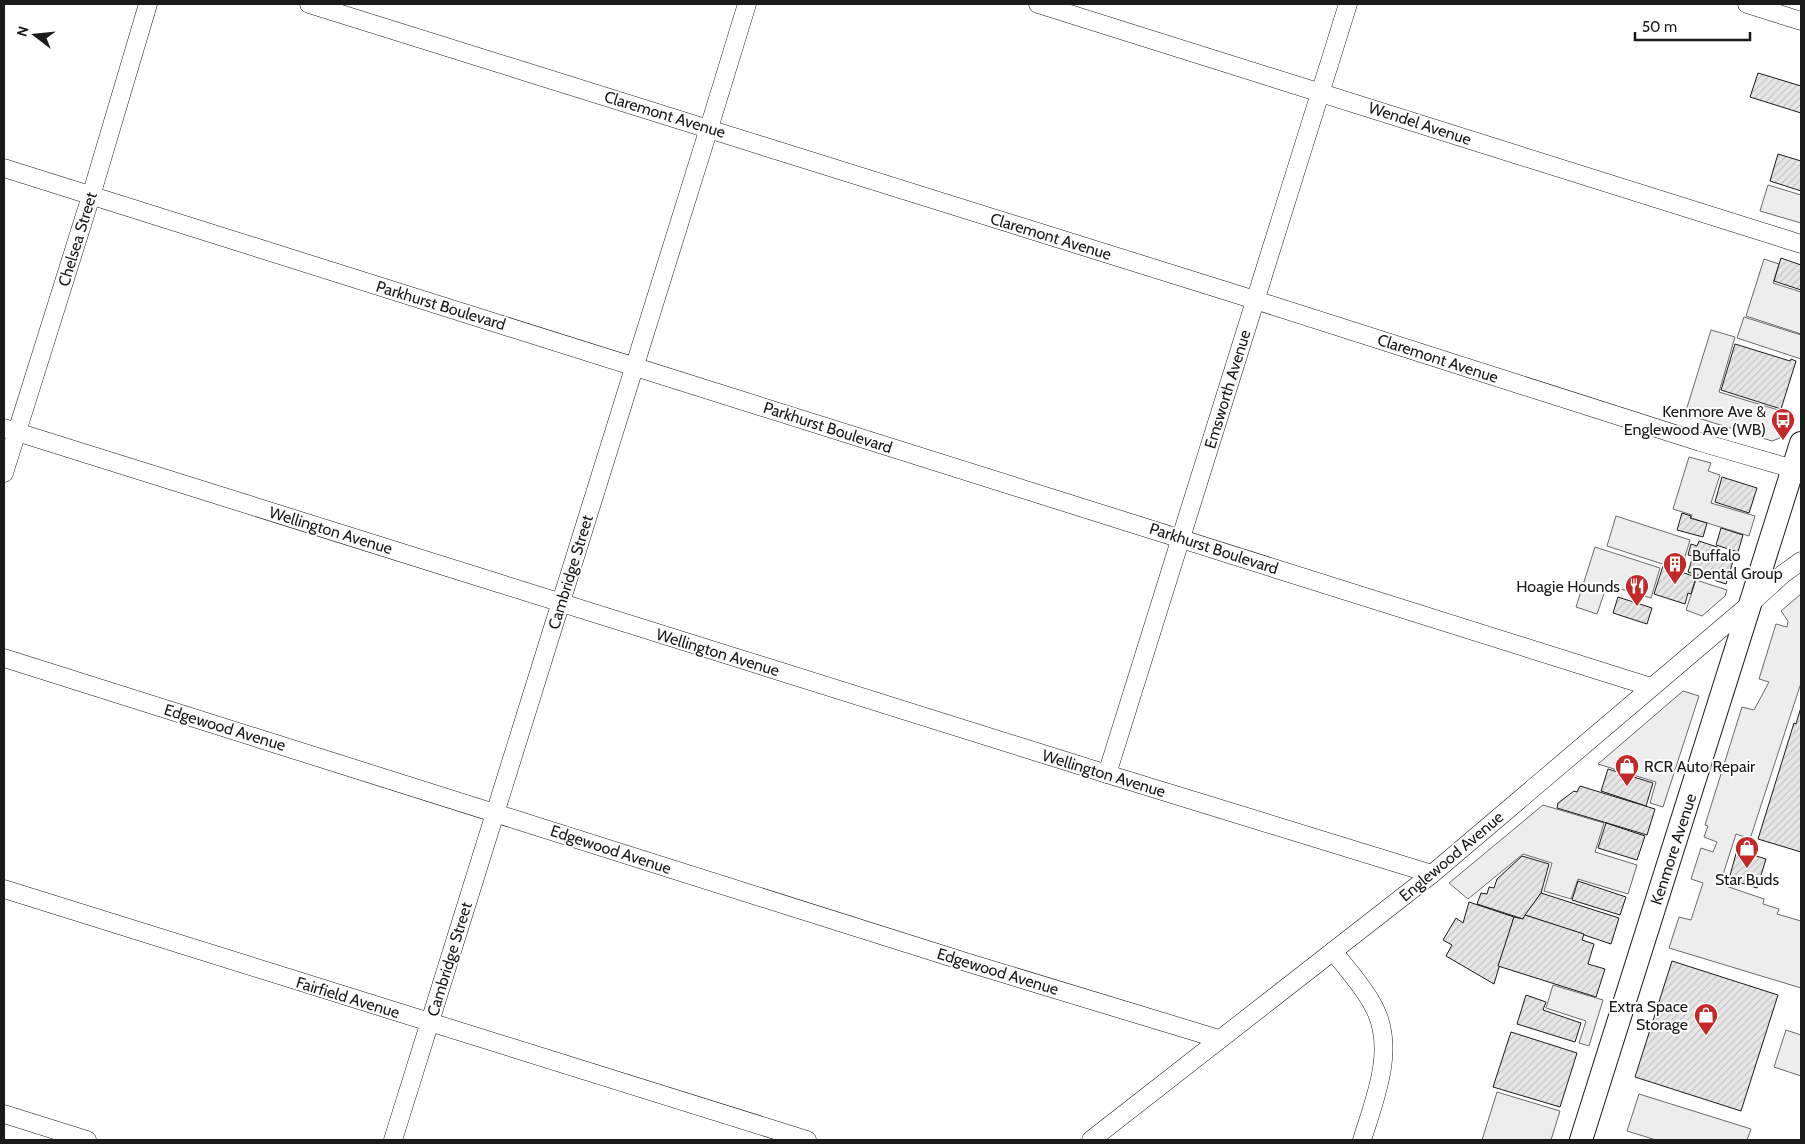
<svg xmlns="http://www.w3.org/2000/svg" width="1805" height="1144" viewBox="0 0 1805 1144" font-family="Cabin,sans-serif">
<defs>
<pattern id="building-hatch" width="6" height="6" patternUnits="userSpaceOnUse" patternTransform="scale(1.25)"><rect width="6" height="6" fill="#e6e6e6"/><path d="M-1 1l2-2M0 6l6-6M5 7l2-2" fill="none" stroke="#c5c5c5"/></pattern>
</defs>
<rect width="100%" height="100%" fill="#fff"/>
<g fill="#ededed" stroke="#6a6a6a">
<path d="M1768,185L1801,195V223L1760,211Z"/>
<path d="M1764,259L1779,264L1773,283L1801,292V334L1746,316Z"/>
<path d="M1744,317L1801,335V359L1737,338Z"/>
<path d="M1711,330L1735,337L1719,392L1788,413L1780,438L1772,441L1685,414Z"/>
<path d="M1689,457L1711,463L1708,471L1720,475L1711,503L1755,516L1749,536L1691,518L1692,515L1673,509Z"/>
<path d="M1616,516L1690,540L1681,570L1607,546Z"/>
<path d="M1595,547L1660,568L1651,598L1607,585L1597,614L1576,607Z"/>
<path d="M1696,580L1727,590L1725,596L1702,616L1686,610Z"/>
<path d="M1801,594V683L1751,836L1748,838L1736,834L1720,884L1764,899L1763,904L1779,909L1777,914L1801,921V988L1669,948L1679,917L1691,920L1703,883L1691,879L1701,848L1713,852L1717,842L1704,837L1708,826L1705,825L1742,707L1754,710L1769,682L1759,679L1776,624L1787,627L1788,621L1781,611Z"/>
<path d="M1683,691L1699,696L1663,807L1650,803L1656,782L1598,764Z"/>
<path d="M1543,805L1604,823L1595,852L1637,865L1628,894L1578,879L1571,899L1544,891L1552,863L1523,854L1468,899L1449,883Z"/>
<path d="M1553,985L1603,1000L1589,1046L1579,1043L1586,1021L1546,1008Z"/>
<path d="M1786,1030L1801,1035V1076L1774,1067Z"/>
<path d="M1497,1092L1560,1111L1551,1140H1482Z"/>
<path d="M1639,1094L1751,1129L1747,1140H1656L1627,1131Z"/>
</g>
<g fill="url(#building-hatch)" stroke="#1a1a1a">
<path d="M1758,73L1801,86V113L1750,97Z"/>
<path d="M1778,154L1801,161V191L1770,181Z"/>
<path d="M1781,258L1801,265V290L1774,281Z"/>
<path d="M1735,344L1790,361L1791,359L1796,361L1781,409L1721,390Z"/>
<path d="M1722,477L1757,488L1749,513L1715,502Z"/>
<path d="M1682,513L1691,516L1690,518L1707,523L1703,537L1677,530Z"/>
<path d="M1721,528L1743,535L1738,552L1716,545Z"/>
<path d="M1699,541L1720,548L1718,553L1734,558L1726,584L1688,572L1693,556L1688,555L1691,544L1697,546Z"/>
<path d="M1663,566L1696,577L1691,594L1688,593L1685,604L1654,594Z"/>
<path d="M1618,597L1652,608L1647,624L1613,613Z"/>
<path d="M1801,707V852L1758,839L1794,723L1796,724Z"/>
<path d="M1608,769L1653,783L1646,806L1601,791Z"/>
<path d="M1580,786L1655,809L1647,835L1557,808L1558,803L1574,791L1577,792Z"/>
<path d="M1606,823L1645,836L1637,860L1598,848Z"/>
<path d="M1737,850L1766,859L1757,888L1729,879Z"/>
<path d="M1522,856L1549,864L1541,893L1523,919L1477,904L1481,893L1487,894L1489,887L1494,888L1497,879Z"/>
<path d="M1578,881L1626,897L1620,915L1572,900Z"/>
<path d="M1541,893L1619,918L1611,944L1525,915Z"/>
<path d="M1469,902L1514,917L1494,984L1446,956L1452,945L1443,940L1456,918L1463,923Z"/>
<path d="M1525,915L1584,934L1582,940L1594,944L1588,964L1605,969L1596,997L1498,966L1514,917L1523,919Z"/>
<path d="M1672,961L1778,995L1741,1111L1635,1077Z"/>
<path d="M1526,995L1546,1002L1543,1010L1581,1023L1575,1042L1517,1024Z"/>
<path d="M1511,1032L1577,1053L1560,1107L1493,1087Z"/>
</g>
<g fill="none" stroke-linecap="round" stroke-linejoin="round">
<g stroke="#1a1a1a" stroke-width="19">
<g id="minor">
<path d="M309,4L1255,300L1700,442L1793,469"/>
<path d="M1038,4L1801,244"/>
<path d="M1747,4L1801,21"/>
<path d="M4,168L1651,687"/>
<path d="M4,428L1107,774L1432,874"/>
<path d="M4,473L91,196L148,4"/>
<path d="M4,658L969,963L1219,1039"/>
<path d="M1107,774L1348,4"/>
<path d="M4,889L807,1140"/>
<path d="M1333,951C1347,969 1364,987 1374,1007C1396,1049 1375,1098 1362,1140"/>
<path d="M4,1114L87,1140"/>
<path d="M393,1140L709,128L747,4"/>
<path d="M1091,1140L1432,874L1750,604L1783,574L1801,561"/>
</g>
</g>
<g stroke="#1a1a1a" stroke-width="24">
<path id="major" d="M1581,1140L1801,443"/>
</g>
<use href="#minor" stroke="#fff" stroke-width="18"/>
<use href="#major" stroke="#fff" stroke-width="22"/>
</g>
<defs>
<g id="bus-pin" transform="scale(1.25)"><path d="M0 17L-7.5 6A9.5 9.5 0 1 1 7.5 6Z" fill="#c62828" stroke="#fff"/><path d="M-5-6H5V4H4V6H2V4H-2V6H-4V4H-5ZM-3.5-4V0h7V-4ZM-3.5 1.2v1.5H-2V1.2ZM2 1.2v1.5H3.5V1.2Z" fill="#fff"/></g>
<g id="building-pin" transform="scale(1.25)"><path d="M0 17L-7.5 6A9.5 9.5 0 1 1 7.5 6Z" fill="#c62828" stroke="#fff"/><path d="M-4-6H4V6H1V3H-1V6H-4ZM-2.5-4.3h1.7v1.8h-1.7ZM.8-4.3h1.7v1.8H.8ZM-2.5-1h1.7V.8h-1.7ZM.8-1h1.7V.8H.8Z" fill="#fff"/></g>
<g id="restaurant-pin" transform="scale(1.25)"><path d="M0 17L-7.5 6A9.5 9.5 0 1 1 7.5 6Z" fill="#c62828" stroke="#fff"/><path d="M-5-6h1v4h1v-4h1v4h1v-4h1v5L-1.5 .5V6h-2V.5L-5-1ZM5-6V6H3V1.5H1.5Q1.5-4 5-6Z" fill="#fff"/></g>
<g id="shop-pin" transform="scale(1.25)"><path d="M0 17L-7.5 6A9.5 9.5 0 1 1 7.5 6Z" fill="#c62828" stroke="#fff"/><path d="M-5-2.5h2.3a2.7 3.5 0 0 1 5.4 0H5L5.5 6h-11ZM-1.5-2.5h3a1.5 2.3 0 0 0-3 0Z" fill="#fff"/></g>
</defs>
<g fill-rule="evenodd">
<use href="#bus-pin" x="1783" y="420"/>
<use href="#building-pin" x="1675" y="564"/>
<use href="#restaurant-pin" x="1637" y="586"/>
<use href="#shop-pin" x="1627" y="766"/>
<use href="#shop-pin" x="1747" y="848"/>
<use href="#shop-pin" x="1706" y="1015"/>
</g>
<g text-anchor="middle" stroke-width="4" stroke-linejoin="round" paint-order="stroke">
<g font-size="16" fill="#1a1a1a" stroke="#fff">
<text transform="translate(665 114) rotate(17)" y="6">Claremont Avenue</text>
<text transform="translate(1420 123) rotate(18)" y="6">Wendel Avenue</text>
<text transform="translate(1051 236) rotate(17)" y="6">Claremont Avenue</text>
<text transform="translate(77 239) rotate(-73)" y="6">Chelsea Street</text>
<text transform="translate(441 305) rotate(17)" y="6">Parkhurst Boulevard</text>
<text transform="translate(1438 358) rotate(18)" y="6">Claremont Avenue</text>
<text transform="translate(1227 389) rotate(-73)" y="6">Emsworth Avenue</text>
<text transform="translate(828 427) rotate(18)" y="6">Parkhurst Boulevard</text>
<text transform="translate(331 530) rotate(17)" y="6">Wellington Avenue</text>
<text transform="translate(1214 548) rotate(18)" y="6">Parkhurst Boulevard</text>
<text transform="translate(570 572) rotate(-73)" y="6">Cambridge Street</text>
<text transform="translate(718 652) rotate(17)" y="6">Wellington Avenue</text>
<text transform="translate(225 727) rotate(17)" y="6">Edgewood Avenue</text>
<text transform="translate(1104 773) rotate(17)" y="6">Wellington Avenue</text>
<text transform="translate(611 849) rotate(18)" y="6">Edgewood Avenue</text>
<text transform="translate(1673 849) rotate(-72)" y="6">Kenmore Avenue</text>
<text transform="translate(1451 856) rotate(-40)" y="6">Englewood Avenue</text>
<text transform="translate(449 959) rotate(-73)" y="6">Cambridge Street</text>
<text transform="translate(998 971) rotate(17)" y="6">Edgewood Avenue</text>
<text transform="translate(348 997) rotate(17)" y="6">Fairfield Avenue</text>
</g>
<g font-size="16" fill="#1a1a1a" stroke="#fff" text-anchor="end">
<text x="1766" y="417">Kenmore Ave &amp;<tspan x="1766" dy="18">Englewood Ave (WB)</tspan></text>
<text x="1692" y="561" text-anchor="start">Buffalo<tspan x="1692" dy="18">Dental Group</tspan></text>
<text x="1620" y="592">Hoagie Hounds</text>
<text x="1644" y="772" text-anchor="start">RCR Auto Repair</text>
<text x="1747" y="885" text-anchor="middle">Star Buds</text>
<text x="1688" y="1012">Extra Space<tspan x="1688" dy="18">Storage</tspan></text>
</g>
</g>
<rect width="1805" height="1144" fill="none" stroke="#1a1a1a" stroke-width="10"/>
<g transform="translate(35 35) rotate(286)" stroke="#ffffff" stroke-width="4" paint-order="stroke">
<path d="M0-4L9 19L0 12L-9 19Z" fill="#1a1a1a"/>
<text y="-8" font-size="14" font-weight="bold" text-anchor="middle" fill="#1a1a1a">N</text>
</g>
<path d="M1635 32v8h115v-8" fill="none" stroke="#1a1a1a" stroke-width="2.5"/>
<text x="1642" y="32" font-size="15" fill="#1a1a1a" stroke="#ffffff" stroke-width="4" paint-order="stroke">50 m</text>
</svg>
